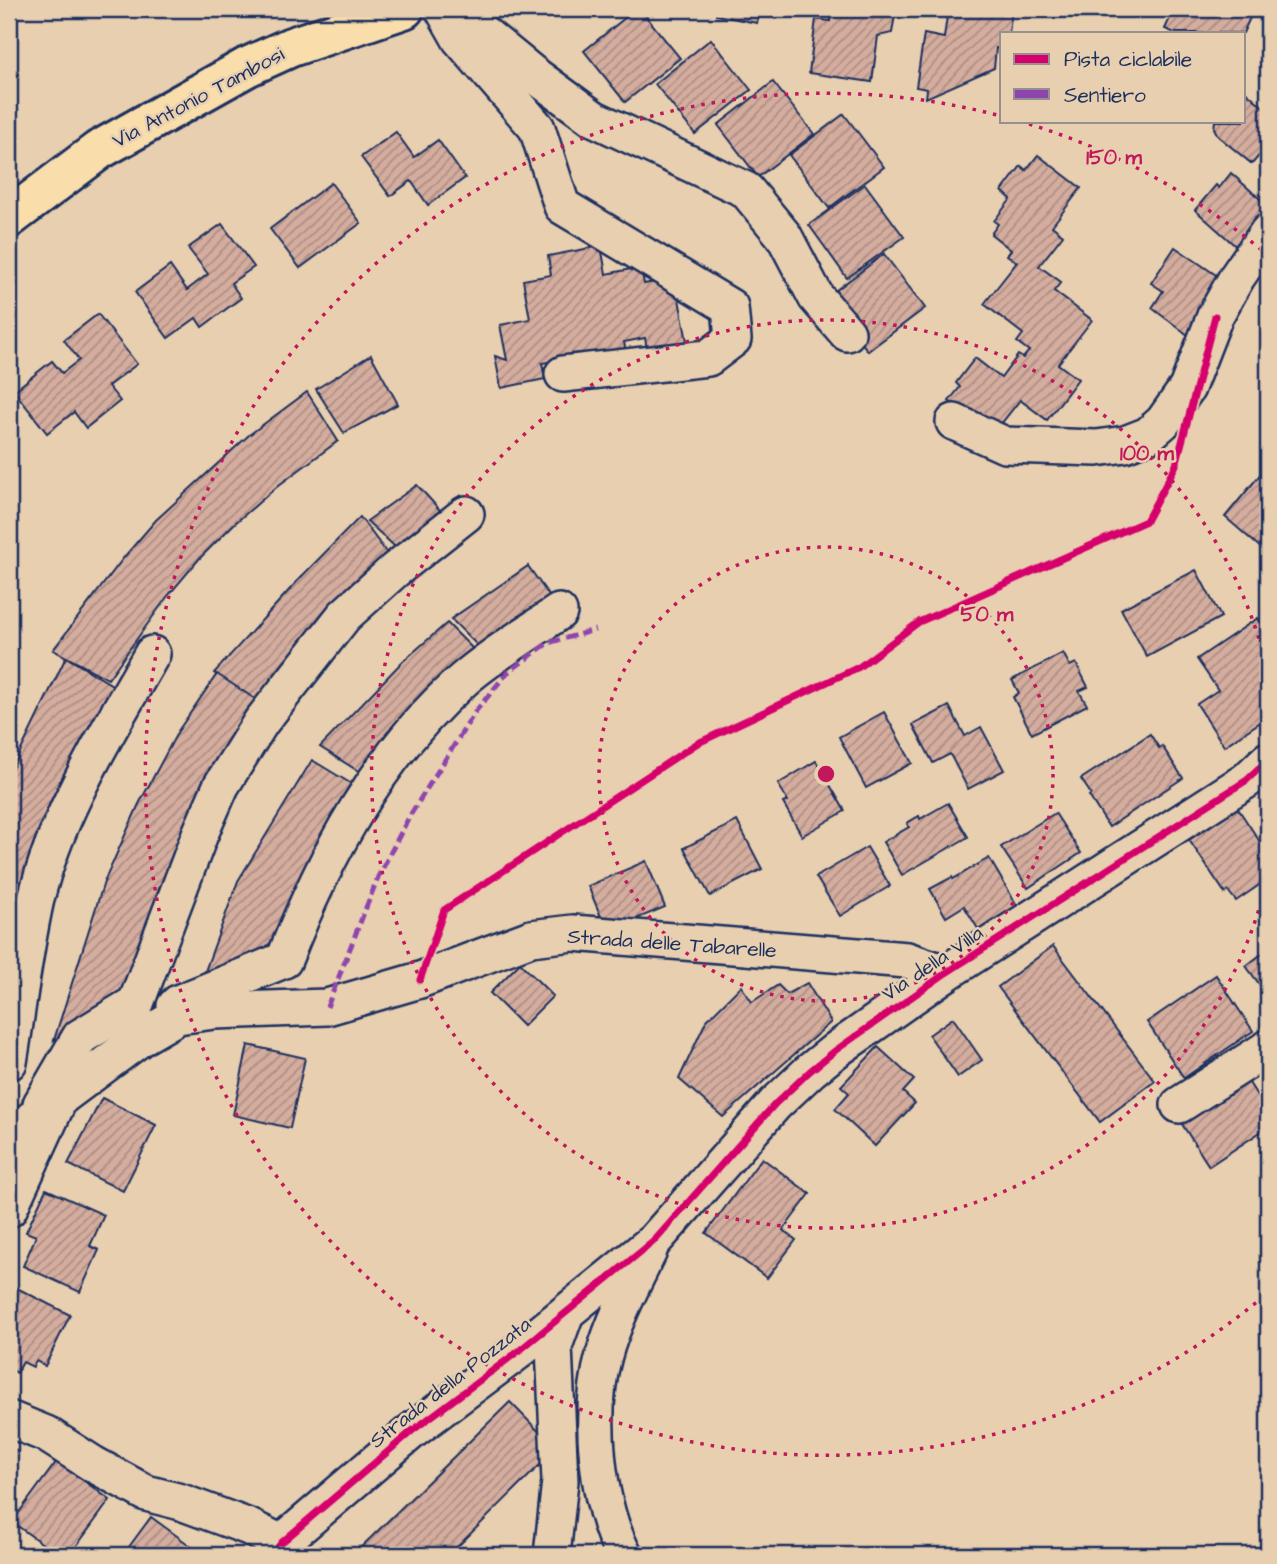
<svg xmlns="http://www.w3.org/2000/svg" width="1277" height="1564" viewBox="0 0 1277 1564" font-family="'Architects Daughter',sans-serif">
<defs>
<pattern id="building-hatch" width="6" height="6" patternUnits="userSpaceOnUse" patternTransform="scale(1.75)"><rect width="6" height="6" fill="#d5ad9e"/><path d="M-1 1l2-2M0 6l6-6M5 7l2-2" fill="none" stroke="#ac8d84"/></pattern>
</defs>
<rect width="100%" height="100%" fill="#e8cfb0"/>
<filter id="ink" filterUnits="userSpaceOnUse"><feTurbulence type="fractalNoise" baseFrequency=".0143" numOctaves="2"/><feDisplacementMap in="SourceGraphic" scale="14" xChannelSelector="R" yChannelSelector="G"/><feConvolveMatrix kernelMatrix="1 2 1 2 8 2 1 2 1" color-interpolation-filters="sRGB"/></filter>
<g filter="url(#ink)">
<g fill="url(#building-hatch)" stroke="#1b2f5e" stroke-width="2">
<path d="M636,9H640L680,58L625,102L584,51Z"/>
<path d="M717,9H760L757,23L716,15Z"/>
<path d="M831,9H896L892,33L878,36L872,82L809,73L816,19L830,21Z"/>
<path d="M948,9H1012L1009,33H1002V49L996,48L994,68L926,98L927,89L916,87L924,34L944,38Z"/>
<path d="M1174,9H1254L1243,33H1175L1165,29Z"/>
<path d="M711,39L751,90L695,134L655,84Z"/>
<path d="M773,82L814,134L758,177L718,125Z"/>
<path d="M1244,90L1268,111V145L1252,164L1218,136L1214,128L1215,121H1244Z"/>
<path d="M844,114L884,167L829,208L789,155Z"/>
<path d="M396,132L414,157L438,140L465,178L428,205L411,181L390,196L361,157Z"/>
<path d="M1038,155L1081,188L1052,226L1063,235L1039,266L1061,282L1054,291L1092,320L1058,364L1078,379L1047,420L1020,400L993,434L949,401L960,387L956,383L975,358L1001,378L1018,355L1023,358L1029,351L1017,342L1023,334L984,304L1017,262L1007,255L1011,250L991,234L998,224L994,221L1011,199L1002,191L1021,166L1026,170Z"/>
<path d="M1231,173L1268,206V212L1239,249L1195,210L1216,185L1219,188Z"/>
<path d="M331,183L361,223L300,268L270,229Z"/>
<path d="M865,184L904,237L847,278L809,225Z"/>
<path d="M222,224L254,267L231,283L241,298L202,327L196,318L168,338L135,292L170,266L187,290L208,274L188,248Z"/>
<path d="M601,246L606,274L641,267L644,284L675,278L689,352L649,360L645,338L624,342L628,362L554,361L542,363L545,379L501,388L495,356L507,360L500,325L530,319L523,280L551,275L548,256Z"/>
<path d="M1175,247L1219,277L1203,301L1209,304L1188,335L1152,308L1163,291L1151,283Z"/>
<path d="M884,254L925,308L868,351L827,297Z"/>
<path d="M98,314L137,364L108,386L120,401L86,428L74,412L47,433L14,391L52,361L62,373L79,360L64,340Z"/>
<path d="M371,355L398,404L344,433L316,389Z"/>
<path d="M307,392L338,441L279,485L234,524L199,559L167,597L108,679L53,650L125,556L156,520L249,435Z"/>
<path d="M1268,465V554L1225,517Z"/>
<path d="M417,485L449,520L405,556L367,521Z"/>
<path d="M360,517L395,564L261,703L214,673L302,576Z"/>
<path d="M528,566L557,607L487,655L451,619Z"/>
<path d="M1196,570L1221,617L1147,657L1121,609Z"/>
<path d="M1258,618L1268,633V717L1224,746L1197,704L1218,690L1197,659Z"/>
<path d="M447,623L481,657L366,776L320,747L402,662Z"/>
<path d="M1063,653L1070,666L1076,663L1088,687L1079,691L1087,705L1032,734L1013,697L1019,693L1012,680Z"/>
<path d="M66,657L117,688L18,905L9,942V775Z"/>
<path d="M217,674L261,703L194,807L154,903L119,1002L54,1040L104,882L139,804L178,731Z"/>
<path d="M949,706L965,736L981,727L1004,770L968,789L950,754L933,763L913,725Z"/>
<path d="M884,712L912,763L866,788L839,737Z"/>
<path d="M1150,734L1159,748L1162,746L1183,778L1109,827L1089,796L1091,794L1081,779Z"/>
<path d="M312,760L360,789L277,936L249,965L204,974L238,881Z"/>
<path d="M816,761L845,811L802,836L783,803L788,801L778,784Z"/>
<path d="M948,803L968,837L902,875L883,842L909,827L907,823L919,816L920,819Z"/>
<path d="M1237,807L1268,854V879L1236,901L1228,891L1225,893L1189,840Z"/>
<path d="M1055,813L1081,853L1028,888L1001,847Z"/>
<path d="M737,821L762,869L710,896L684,848Z"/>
<path d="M867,847L890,886L840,916L816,877Z"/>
<path d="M989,858L1022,914L983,937L964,906L946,917L930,889L952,877L953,879Z"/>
<path d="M646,861L665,907L607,931L588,886Z"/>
<path d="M1053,946L1155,1081L1100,1122L998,987Z"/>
<path d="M1268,949V996L1246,966Z"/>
<path d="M520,963L553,996L523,1026L490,993Z"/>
<path d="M1216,975L1253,1031L1184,1078L1147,1022Z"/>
<path d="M807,983L831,1022L723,1117L679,1079L706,1021L741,986L752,1002L778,985L787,994Z"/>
<path d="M953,1018L982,1060L958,1077L929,1035Z"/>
<path d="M248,1045L305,1058L290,1128L233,1115Z"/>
<path d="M878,1047L914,1080L903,1092L915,1103L875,1146L835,1109L849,1093L841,1086Z"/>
<path d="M1246,1078L1268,1113V1127L1209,1166L1180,1121Z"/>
<path d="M102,1098L156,1125L123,1191L68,1164Z"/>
<path d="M762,1158L810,1194L783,1230L796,1240L767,1278L706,1233Z"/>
<path d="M46,1189L104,1215L90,1246L99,1250L80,1292L23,1266L36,1236L26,1232Z"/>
<path d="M9,1284L70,1315L45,1366L36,1361L33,1367L23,1362L17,1373L9,1369Z"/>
<path d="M510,1402L556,1449L449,1555H353Z"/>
<path d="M9,1446L17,1451L9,1463Z"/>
<path d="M57,1461L110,1500L70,1555H58L12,1522Z"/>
<path d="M151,1517L199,1552L196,1555H123Z"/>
</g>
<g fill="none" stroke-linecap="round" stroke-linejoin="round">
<g stroke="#1b2f5e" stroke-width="40">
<g id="minor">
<path d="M443,9L460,39L537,128L562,206L730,307L733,339L708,358L563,374"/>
<path d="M457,12L533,74L593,118L746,190L784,236L816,297L847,333"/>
<path d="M954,422L1005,445L1097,448L1125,444L1148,435L1163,422L1187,388L1215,316L1237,277L1268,232"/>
<path d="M175,1006L178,1003L284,960C324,857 379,754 463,680C493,654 527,634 559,612"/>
<path d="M9,1062C18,1008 24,952 36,899C57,812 108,732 152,654"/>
<path d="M41,1104L80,1037L136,1003L200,834L221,786L261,722L344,616L395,570L466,514"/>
<path d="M1179,1105L1268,1048"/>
<path d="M9,1136L142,1037L178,1016L214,1011L327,1007L420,980L531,938L573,933L907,960L946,973"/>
<path d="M9,1209L58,1102"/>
<path d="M9,1419L46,1434L93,1464L146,1493L181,1502L249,1527L281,1543"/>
<path d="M272,1555L281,1543L412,1431L520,1350L654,1241L775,1104L810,1071L836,1050L946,973L1247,780L1268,760"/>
<path d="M552,1555L560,1481L554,1346L566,1313"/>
<path d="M624,1555C596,1503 588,1412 604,1355C614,1319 633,1284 649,1251"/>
</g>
</g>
<g stroke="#1b2f5e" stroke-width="44">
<path id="major" d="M9,218L99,150L247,67L291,47L404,9"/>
</g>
<use href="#minor" stroke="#e8cfb0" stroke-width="35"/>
<use href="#major" stroke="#f9deab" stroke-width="38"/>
<path stroke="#8e44ad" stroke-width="5" stroke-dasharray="10 5" stroke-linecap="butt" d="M327,1007L378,877L409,817L475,712L507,673L548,643L595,630"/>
<g stroke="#e8cfb0" stroke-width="11">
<g id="cycleway">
<path d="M420,980L444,910L696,744L859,667L919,622L1146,521L1176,465L1215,316"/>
<path d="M272,1555L281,1543L412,1431L520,1350L654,1241L775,1104L810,1071L836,1050L946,973L1247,780L1268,760"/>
</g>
</g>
<use href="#cycleway" stroke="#d6006c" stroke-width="7"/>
</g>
</g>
<g fill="none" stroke="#c2185b" stroke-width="3.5" stroke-dasharray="3.5 7">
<circle cx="826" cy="774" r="227"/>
<path d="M1267 880A454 454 0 1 1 1267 668"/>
<path d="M1264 1296A681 681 0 1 1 997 115M1019 121A681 681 0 0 1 1264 252"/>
</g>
<g text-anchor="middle" stroke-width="5" stroke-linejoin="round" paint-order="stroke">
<g font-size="21" fill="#1b2f5e" stroke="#e8cfb0">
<text transform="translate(198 97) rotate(-28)" y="7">Via Antonio Tambosi</text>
<text transform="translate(672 943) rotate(4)" y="7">Strada delle Tabarelle</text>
<text transform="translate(932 963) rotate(-34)" y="7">Via della Villa</text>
<text transform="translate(450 1382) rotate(-38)" y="7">Strada della Pozzata</text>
</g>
</g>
<circle cx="826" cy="774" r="10" fill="#c2185b" stroke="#e8cfb0" stroke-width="3.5"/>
<g font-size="21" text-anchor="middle" font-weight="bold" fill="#c2185b" stroke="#e8cfb0" stroke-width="5" stroke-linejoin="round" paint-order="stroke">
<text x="1114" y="164">150 m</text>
<text x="1147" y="460">100 m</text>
<text x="987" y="621">50 m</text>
</g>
<rect width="1277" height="1564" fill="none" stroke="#e8cfb0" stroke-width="35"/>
<rect x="18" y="18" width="1242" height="1529" fill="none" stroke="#1b2f5e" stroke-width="2.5" filter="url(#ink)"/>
<rect x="1000" y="32" width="245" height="91" fill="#e8cfb0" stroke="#968f8f" stroke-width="2"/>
<rect x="1014" y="54" width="35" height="10" fill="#d6006c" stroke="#968f8f" stroke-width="2"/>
<text x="1064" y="66" font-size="21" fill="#1b2f5e">Pista ciclabile</text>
<rect x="1014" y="89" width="35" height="10" fill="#8e44ad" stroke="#968f8f" stroke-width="2"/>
<text x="1064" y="102" font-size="21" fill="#1b2f5e">Sentiero</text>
</svg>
